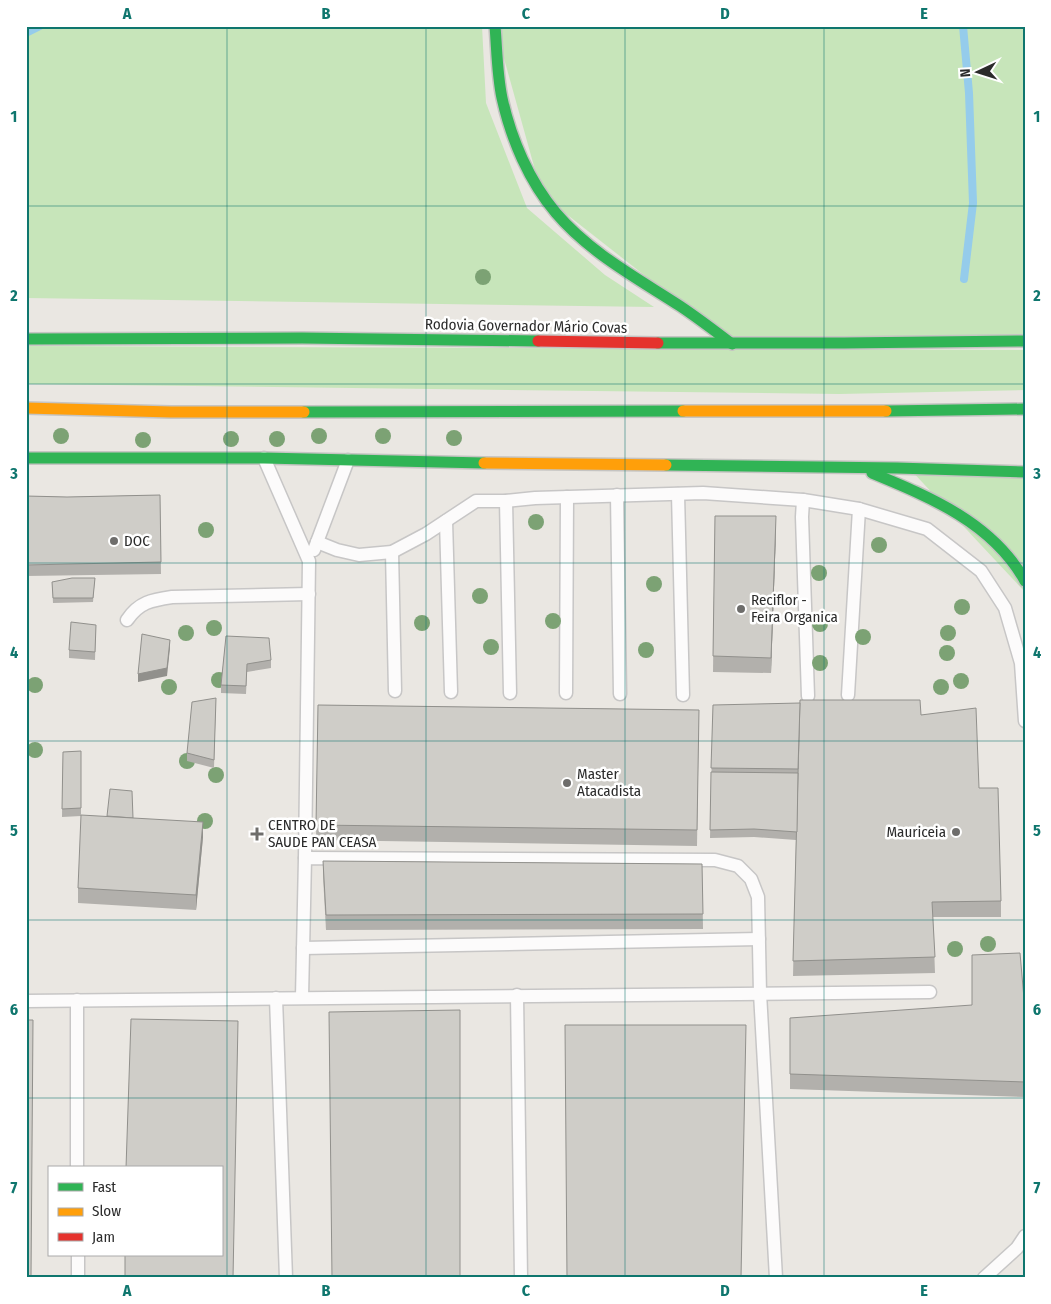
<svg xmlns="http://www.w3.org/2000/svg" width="1051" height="1304" viewBox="0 0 1051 1304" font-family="'Fira Sans Condensed',sans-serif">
<rect width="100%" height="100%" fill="#eae7e2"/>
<g fill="#c7e5ba">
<path d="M26,26H482L486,103L527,208L605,275L654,307L26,298Z"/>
<path d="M495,26H1025V341L732,344L542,195Z"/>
<path d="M26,346L1025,350V390L839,394L26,384Z"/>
<path d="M1025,466V592L908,467Z"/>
</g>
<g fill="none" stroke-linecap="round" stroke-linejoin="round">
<g stroke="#95cceb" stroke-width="8">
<path d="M963,26L969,93L973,203L964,279"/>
<path d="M26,33L40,26"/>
</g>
<g stroke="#c7c6c6" stroke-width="15">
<g id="lane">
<path d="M264,458L309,561L305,858"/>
<path d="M678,494L683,695"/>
<path d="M617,495L620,694"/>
<path d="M803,500L802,517L808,696"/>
<path d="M506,501L510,693"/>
<path d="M446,521L451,692"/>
<path d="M317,542L337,550L359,555L392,552L426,534L476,501H506L535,498L703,493L803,500L859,509L927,529L981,571L1005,608L1021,663L1025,721"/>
<path d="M314,550L348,460"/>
<path d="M392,552L395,691"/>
<path d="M127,620C139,602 152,600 172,597L309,594"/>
<path d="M566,693L567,497"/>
<path d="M848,695L859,509"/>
<path d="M303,948L759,939"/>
<path d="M517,995L521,1278"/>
<path d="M302,997L305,858L715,860L738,866L751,879L758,897L760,993L776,1278"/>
<path d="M276,998L286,1278"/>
<path d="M77,1000V1168"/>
<path d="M26,1001L930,992"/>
<path d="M78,1255V1278"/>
<path d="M984,1278L1017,1248L1025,1236"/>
</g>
</g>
<g stroke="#c5c4c2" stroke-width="14">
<g id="fast">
<path d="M495,26C497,50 497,74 502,98C511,139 529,181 556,213C590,253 637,278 680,306C698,318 715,331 732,344"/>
<path d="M26,339L302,338L538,341"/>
<path d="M658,343H844L1025,341"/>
<path d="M886,411L1025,409"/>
<path d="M304,412L683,411"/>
<path d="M26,458H264L484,463"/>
<path d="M666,465L897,468L1025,472"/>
<path d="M872,473C930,497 993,523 1025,581"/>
</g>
</g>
<g stroke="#c5c4c2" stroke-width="14">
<g id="slow">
<path d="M26,408L171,412H304"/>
<path d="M683,411H886"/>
<path d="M484,463L666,465"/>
</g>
</g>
<g stroke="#c5c4c2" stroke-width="14">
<path id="jam" d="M538,341L658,343"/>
</g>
<use href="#lane" stroke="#fcfbfb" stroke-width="12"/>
<use href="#fast" stroke="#30b455" stroke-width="11"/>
<use href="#slow" stroke="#ff9f0a" stroke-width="11"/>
<use href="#jam" stroke="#e5322d" stroke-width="11"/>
</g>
<g fill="#7ca274">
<circle cx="483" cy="277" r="8"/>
<circle cx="61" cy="436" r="8"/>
<circle cx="319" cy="436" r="8"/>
<circle cx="383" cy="436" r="8"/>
<circle cx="454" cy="438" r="8"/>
<circle cx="231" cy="439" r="8"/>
<circle cx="277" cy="439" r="8"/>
<circle cx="143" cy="440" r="8"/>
<circle cx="536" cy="522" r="8"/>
<circle cx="206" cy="530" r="8"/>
<circle cx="879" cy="545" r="8"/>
<circle cx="819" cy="573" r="8"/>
<circle cx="654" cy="584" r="8"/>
<circle cx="480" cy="596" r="8"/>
<circle cx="962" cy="607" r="8"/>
<circle cx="553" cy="621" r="8"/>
<circle cx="422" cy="623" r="8"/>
<circle cx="820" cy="624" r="8"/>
<circle cx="214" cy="628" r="8"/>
<circle cx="186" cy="633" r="8"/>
<circle cx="948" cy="633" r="8"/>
<circle cx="863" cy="637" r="8"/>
<circle cx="491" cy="647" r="8"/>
<circle cx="646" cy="650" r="8"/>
<circle cx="947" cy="653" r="8"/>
<circle cx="820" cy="663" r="8"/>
<circle cx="219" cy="680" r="8"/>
<circle cx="961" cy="681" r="8"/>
<circle cx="35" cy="685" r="8"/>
<circle cx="169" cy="687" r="8"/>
<circle cx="941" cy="687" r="8"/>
<circle cx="35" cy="750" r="8"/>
<circle cx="187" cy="761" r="8"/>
<circle cx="216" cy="775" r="8"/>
<circle cx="205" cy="821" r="8"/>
<circle cx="988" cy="944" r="8"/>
<circle cx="955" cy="949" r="8"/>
</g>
<g fill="#b2b0ac">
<path d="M160,495L161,574L26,576V496L67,497Z"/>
<path d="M715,516L776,531L771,673L713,672Z"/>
<path d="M95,578L93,602L53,603L52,582Z"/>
<path d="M96,625L95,660L69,658V650Z"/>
<path d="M226,636L271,660V668L247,672L246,694L221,693V685Z"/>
<path d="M216,698L214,768L187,761V753Z"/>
<path d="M318,705L699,710L697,846L316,840Z"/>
<path d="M713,705L921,715L979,788L1001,901V917H933L935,973L793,976L796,840L754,837L710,838Z"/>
<path d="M81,751V816L62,817L63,752Z"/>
<path d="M133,818L203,837L196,910L78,903V888Z"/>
<path d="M323,861L702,864L703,929L326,930L323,876Z"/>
<path d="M1025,1010V1097L790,1089V1018Z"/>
</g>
<g fill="#91908c">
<path d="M776,516V531L771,673V658Z"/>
<path d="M170,640V648L167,676L138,682V674Z"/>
<path d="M203,822V837L196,910V895Z"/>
</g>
<g fill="#cfcdc8" stroke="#91908c">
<path d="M160,495L161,562L26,565V496L67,497Z"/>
<path d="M715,516H776L771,658L713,656Z"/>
<path d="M72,578H95L93,598H53L52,582Z"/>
<path d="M71,622L96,625L95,652L69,650Z"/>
<path d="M142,634L170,640L167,668L138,674Z"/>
<path d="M226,636L269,638L271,660L247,664L246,686L221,685Z"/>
<path d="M216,698L214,760L187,753L192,702Z"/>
<path d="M800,700H920L921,715L976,708L979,788H998L1001,901L932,902L935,957L793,961Z"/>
<path d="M800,703L798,769L711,768L713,705Z"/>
<path d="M318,705L699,710L697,830L316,825Z"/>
<path d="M81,751V808L62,809L63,752Z"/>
<path d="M711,772L798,773L797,832L754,829L710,830Z"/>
<path d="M110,789L132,791L133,818L107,816Z"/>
<path d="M81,815L203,822L196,895L78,888Z"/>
<path d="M323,861L702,864L703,914L326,915Z"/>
<path d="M1020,953L1025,1010V1082L790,1074V1018L972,1005V955Z"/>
<path d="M460,1010V1278H332L329,1012Z"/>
<path d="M131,1019L238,1021L233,1278H125V1255H221V1168H126Z"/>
<path d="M26,1020H33L31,1278H26Z"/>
<path d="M565,1025H746L741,1278H567Z"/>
</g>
<path fill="none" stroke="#0f766e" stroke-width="1" stroke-opacity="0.55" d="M227,26V1278M426,26V1278M625,26V1278M824,26V1278M26,206H1025M26,384H1025M26,563H1025M26,741H1025M26,920H1025M26,1098H1025"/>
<g fill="#6e6d6b" stroke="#fff" stroke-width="2">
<circle cx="114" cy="541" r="5"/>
<circle cx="741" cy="609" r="5"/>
<circle cx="567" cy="783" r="5"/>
<circle cx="956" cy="832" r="5"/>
<path d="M254.5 826.5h5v5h5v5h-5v5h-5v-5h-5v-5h5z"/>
</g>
<g text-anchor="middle" stroke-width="5" stroke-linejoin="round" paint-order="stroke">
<g font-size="15" fill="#2b2b2b" stroke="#fff">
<text transform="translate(526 326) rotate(1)" y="5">Rodovia Governador Mário Covas</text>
</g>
<g font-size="15" fill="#2b2b2b" stroke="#fff" text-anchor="start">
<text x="124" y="546">DOC</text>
<text x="751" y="605">Reciflor -<tspan x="751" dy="17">Feira Organica</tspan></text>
<text x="577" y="779">Master<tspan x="577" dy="17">Atacadista</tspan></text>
<text x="268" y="830">CENTRO DE<tspan x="268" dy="17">SAUDE PAN CEASA</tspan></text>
<text x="946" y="837" text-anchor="end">Mauriceia</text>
</g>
</g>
<rect width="1051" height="1304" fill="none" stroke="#ffffff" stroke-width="55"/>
<rect x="48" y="1166" width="175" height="90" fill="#ffffff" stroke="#aaaaaa"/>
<rect x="58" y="1183" width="25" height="8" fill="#30b455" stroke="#aaaaaa"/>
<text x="92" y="1192" font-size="15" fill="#2b2b2b">Fast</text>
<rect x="58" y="1208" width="25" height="8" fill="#ff9f0a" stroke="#aaaaaa"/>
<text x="92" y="1216" font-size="15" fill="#2b2b2b">Slow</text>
<rect x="58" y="1233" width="25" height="8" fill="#e5322d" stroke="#aaaaaa"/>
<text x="92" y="1242" font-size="15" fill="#2b2b2b">Jam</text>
<g transform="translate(978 72) rotate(266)" stroke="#ffffff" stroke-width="4" paint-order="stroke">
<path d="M0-4L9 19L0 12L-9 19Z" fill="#2b2b2b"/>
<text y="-8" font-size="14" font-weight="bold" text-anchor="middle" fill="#2b2b2b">N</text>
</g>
<rect x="28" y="28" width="996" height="1248" fill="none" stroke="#0f766e" stroke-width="2"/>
<g font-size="16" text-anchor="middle" font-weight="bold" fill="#0f766e">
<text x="127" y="19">A</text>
<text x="326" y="19">B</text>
<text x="526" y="19">C</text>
<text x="725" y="19">D</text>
<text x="924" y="19">E</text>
<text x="14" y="122">1</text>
<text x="1037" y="122">1</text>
<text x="14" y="301">2</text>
<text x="1037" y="301">2</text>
<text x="14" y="479">3</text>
<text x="1037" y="479">3</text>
<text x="14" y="658">4</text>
<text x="1037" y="658">4</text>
<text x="14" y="836">5</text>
<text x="1037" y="836">5</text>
<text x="14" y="1015">6</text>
<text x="1037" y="1015">6</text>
<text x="14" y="1193">7</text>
<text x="1037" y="1193">7</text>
<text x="127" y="1296">A</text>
<text x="326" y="1296">B</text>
<text x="526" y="1296">C</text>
<text x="725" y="1296">D</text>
<text x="924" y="1296">E</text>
</g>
</svg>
